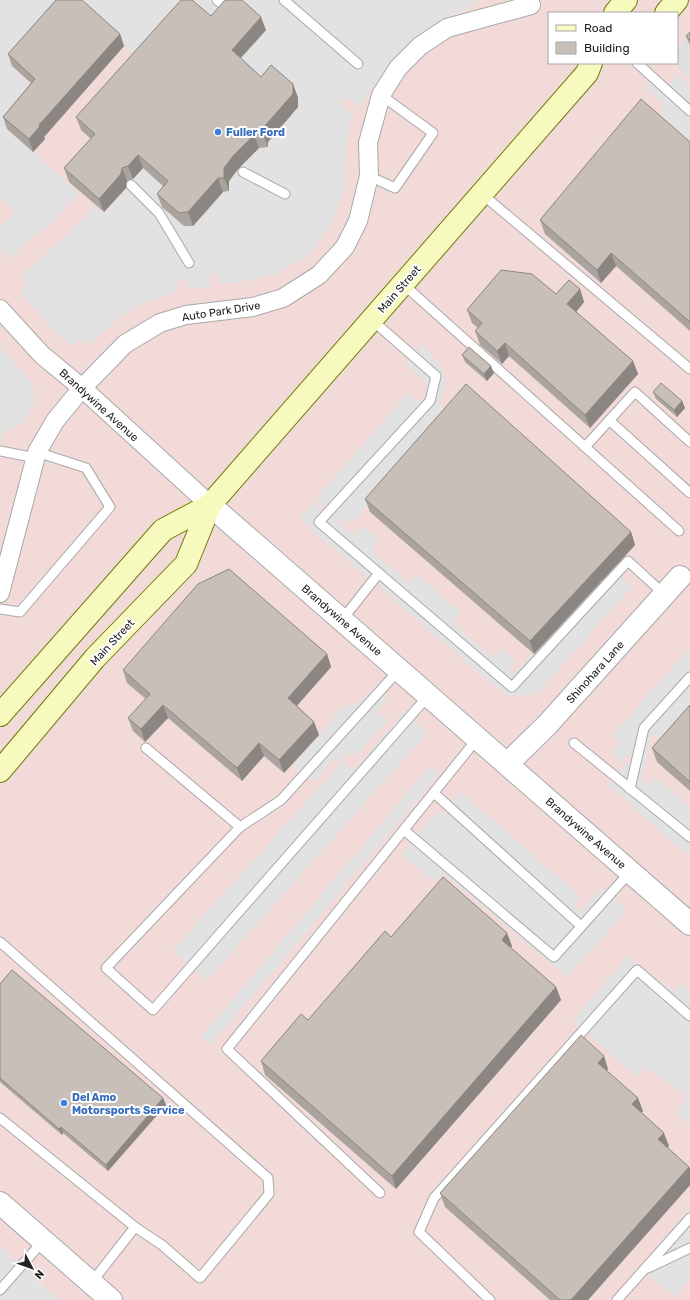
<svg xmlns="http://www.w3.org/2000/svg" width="690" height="1300" viewBox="0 0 690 1300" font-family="Rubik,sans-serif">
<rect width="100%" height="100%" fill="#f2efe9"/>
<path fill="#e0dfdf" d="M690,33V80L672,63H677V49Z"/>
<path fill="#f2dad9" d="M0,0H690V33L677,49V13H549V63H672L690,80V1300H0Z"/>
<g fill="#e2e2e2">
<path d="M0,0H71L12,67L37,92L6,128L79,193L49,224L7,260V254L4,251L0,253V227L13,215V211L0,196Z"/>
<path d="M76,0H195L141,60Z"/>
<path d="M197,0H480L468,9L442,20L420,34L403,49L389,67L376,90H369L360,107L346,98L341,102V106L352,112L348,131L344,189L339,206L328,229L315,247L302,259L274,275L252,280L221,284L216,274L213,273L209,279L212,287L188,288L185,278H182L177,282L179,290L136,307L114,322L91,344L80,340L71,345L54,332L20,291L27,284L25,277L20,276L72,231L95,207L102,212L144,165L228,178L263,91L233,63L265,26L237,3L215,27L192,6Z"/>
<path d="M655,72L669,84L677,75L690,86V143L657,114L664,104L644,85Z"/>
<path d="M422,346L440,364L446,379L443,395L438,403L448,412L353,521H340L316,498L407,395L419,401L428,395L427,385L406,363Z"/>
<path d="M0,347L33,385L34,404L22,424L3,432L0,447Z"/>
<path d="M315,502L354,535L363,526L379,539L371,550L409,583L416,574L461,612L453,622L492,659L501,649L516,661L508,671L514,675L611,569L632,587L537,693L507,697L298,518Z"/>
<path d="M690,648V708L662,741L652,733L642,779L646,785L655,777L690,808V857L608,785L633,757L630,752L621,762L611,753L620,744L612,735Z"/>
<path d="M376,686L388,698L377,711L388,720L357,755L353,753L351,755L348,753L340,763L334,758L314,782L292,767L341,709L360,701Z"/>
<path d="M404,712L427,733L207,980L173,950L342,762L352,772Z"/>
<path d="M430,766L439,774L211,1045L201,1037Z"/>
<path d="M462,793L581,897L574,906L581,911L602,888L627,911L567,977L443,873L435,882L401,856L438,811L443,814Z"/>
<path d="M626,957H630L673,991L681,983L690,991V1126L675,1113L687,1095L645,1067L636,1076L573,1021Z"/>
<path d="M690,1208V1278L675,1296L640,1268Z"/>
<path d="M0,1247L60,1300H0Z"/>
</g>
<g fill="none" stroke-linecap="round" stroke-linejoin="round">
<g stroke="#a9a9a9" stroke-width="11">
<g id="service">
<path d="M217,0L223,5L227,0"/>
<path d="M284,0L358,64"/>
<path d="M637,63L690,111"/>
<path d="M243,172L285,194"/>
<path d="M369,176L395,188L433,133L381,95"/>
<path d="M131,185L159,213L189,263"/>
<path d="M482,194L690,369"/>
<path d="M403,284L679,531"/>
<path d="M372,320L436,376L430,401L319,522L512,687L628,561L664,594"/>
<path d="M609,420L690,493"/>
<path d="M585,447L635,392L690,442"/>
<path d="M0,451L36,458"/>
<path d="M0,609L20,612L110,507L86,468L37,452"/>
<path d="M342,620L379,573"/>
<path d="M399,670L281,800L240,827L106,968L153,1010L428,696"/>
<path d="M574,743L690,837"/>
<path d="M146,748L240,827"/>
<path d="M630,789L644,728L690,677"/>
<path d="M434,793L581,926"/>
<path d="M404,830L554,957L630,872"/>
<path d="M0,942L268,1178L269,1194L200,1278L162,1245L135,1227L0,1118"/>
<path d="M380,1193L227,1049L477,739"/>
<path d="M648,1268L690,1248"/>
<path d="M92,1282L135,1227"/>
<path d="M0,1290L44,1240"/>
<path d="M490,1300L419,1232L434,1198L637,970L690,1016"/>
<path d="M617,1300L690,1218"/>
</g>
</g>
<g stroke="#a9a9a9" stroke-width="20">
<g id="minor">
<path d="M0,309L42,355L82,388L210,505"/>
<path d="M0,593L37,452L55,421L82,388L125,344L160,323L186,315L253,307L283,298L319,275L345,247L358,221L369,176L368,143L381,95L398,68L420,46L447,28L531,5"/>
</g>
</g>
<g stroke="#a9a9a9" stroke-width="24">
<g id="tertiary">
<path d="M210,505L690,924"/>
<path d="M507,764L547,725L680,577"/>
<path d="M0,1203L111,1300"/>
</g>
</g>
<g stroke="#707d05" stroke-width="24">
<g id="secondary">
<path d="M615,13L626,0"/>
<path d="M666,13L677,0"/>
<path d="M0,715L163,530L210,505"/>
<path d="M0,771L95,658L186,564L210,505L587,73L591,63"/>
</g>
</g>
<use href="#service" stroke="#fff" stroke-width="9"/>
<use href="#minor" stroke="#fff" stroke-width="18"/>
<use href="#tertiary" stroke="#fff" stroke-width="22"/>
<use href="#secondary" stroke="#f7fabf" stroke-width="22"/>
</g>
<g fill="#aba49e">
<path d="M211,16L266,30L241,58L261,77L293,84L298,98V107L268,142V147L259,148L238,169L229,181V191L223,192L193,226H184L162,207L157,194L163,186L143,168L133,179L127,181L126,188L104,212L69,182L64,168L91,139L81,130L76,117Z"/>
<path d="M690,32V45L689,43L686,36Z"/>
<path d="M120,34L124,46L44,137L45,139L33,152L7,129L3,117L31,83L12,66L8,54Z"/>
<path d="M690,142V331L616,266L601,283L545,234L540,220Z"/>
<path d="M580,289L584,302L576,312L633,361L638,374L590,428L509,356L502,364L480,345L475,331L478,328L472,323L467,310L556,294Z"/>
<path d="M462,355L494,373L487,381L465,362Z"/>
<path d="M653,392L682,401L685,408L677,417L656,399Z"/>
<path d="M365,499L631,532L635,545L534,654L370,512Z"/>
<path d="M327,654L331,667L297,706L314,722L319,735L284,773L264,756L242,781L168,718L145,742L133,731L128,718L146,699L127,683L123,670Z"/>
<path d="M690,705V791L657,762L652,748Z"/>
<path d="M391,937L512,946L511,948L556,987L561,1000L396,1189L265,1075L261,1061L308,1020Z"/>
<path d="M0,984L163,1098L166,1105L108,1171L63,1133L62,1135L0,1082Z"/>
<path d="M608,1069L607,1071L643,1111L641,1113L669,1146L667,1147L690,1185L588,1300H550L445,1207L440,1193Z"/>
</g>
<g fill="#8b8681">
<path d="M261,17L266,30L236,63L232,50Z"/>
<path d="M120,34L124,46L44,137L45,139L33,152L29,139L39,125Z"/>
<path d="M293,84L298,98V107L268,142V147L263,134V128Z"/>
<path d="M254,135L259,148L238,169L229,181V191L224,178V168L233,156Z"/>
<path d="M138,155L143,168L133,179L128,166Z"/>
<path d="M122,168L127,181L126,188L104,212L99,199Z"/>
<path d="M218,178L223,192L193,226L188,212Z"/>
<path d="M611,253L616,266L601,283L597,270Z"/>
<path d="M580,289L584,302L572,317L567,304Z"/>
<path d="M505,343L509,356L502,364L497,351Z"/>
<path d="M633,361L638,374L590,428L585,415Z"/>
<path d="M491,366L494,373L487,381L484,374Z"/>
<path d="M682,401L685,408L677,417L674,410Z"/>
<path d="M631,532L635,545L534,654L530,641Z"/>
<path d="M327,654L331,667L292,711L288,698Z"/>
<path d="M163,705L168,718L145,742L141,729Z"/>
<path d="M314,722L319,735L284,773L279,760Z"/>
<path d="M259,743L264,756L242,781L237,768Z"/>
<path d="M507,933L512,946L506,953L502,940Z"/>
<path d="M556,987L561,1000L396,1189L392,1176Z"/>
<path d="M604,1056L608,1069L603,1076L598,1063Z"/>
<path d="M163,1098L166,1105L108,1171L106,1165Z"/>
<path d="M638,1098L643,1111L637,1118L632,1104Z"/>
<path d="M61,1127L63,1133L62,1135L59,1129Z"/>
<path d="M664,1133L669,1146L663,1152L658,1139Z"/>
<path d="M689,1167L690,1169V1185L588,1300H571Z"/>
</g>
<g fill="#c7bfb8" stroke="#8b8681">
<path d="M56,0H82L120,34L39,125L40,126L29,139L3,117L35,79L8,54Z"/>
<path d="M181,0H192L211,16L225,0H242L261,17L232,50L261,77L271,65L293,84V94L263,128V134L254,135L233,156L224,168V178H218L188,212L179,213L157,194L168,181L138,155L128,166L122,168L121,174L99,199L64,168L95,134L76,117Z"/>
<path d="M690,32V40L686,36Z"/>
<path d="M641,99L690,142V322L611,253L597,270L540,220Z"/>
<path d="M501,270L532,274L556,294L569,280L580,289L567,304L633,361L585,415L505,343L497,351L475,331L482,323L467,310Z"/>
<path d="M469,347L491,366L484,374L462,355Z"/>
<path d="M661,383L682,401L674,410L653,392Z"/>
<path d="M466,384L631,532L530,641L365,499Z"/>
<path d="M229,569L327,654L288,698L314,722L279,760L259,743L237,768L163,705L141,729L128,718L150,694L123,670L198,584Z"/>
<path d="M690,705V782L652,748Z"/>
<path d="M443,877L507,933L502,940L556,987L392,1176L261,1061L301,1014L308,1020L385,931L391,937Z"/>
<path d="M12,970L163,1098L106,1165L61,1127L59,1129L0,1078V984Z"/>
<path d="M581,1035L604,1056L598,1063L638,1098L632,1104L664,1133L658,1139L689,1167L571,1300H560L440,1193Z"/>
</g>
<g fill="#3f7fe0" stroke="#fff" stroke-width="1.5">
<circle cx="218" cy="132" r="4"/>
<circle cx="64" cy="1103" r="4"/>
</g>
<g text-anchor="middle" stroke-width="4" stroke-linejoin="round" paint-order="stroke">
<g font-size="11" font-weight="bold" fill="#366cbe" stroke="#fff" text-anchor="start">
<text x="226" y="136">Fuller Ford</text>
<text x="72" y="1101">Del Amo<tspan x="72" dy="13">Motorsports Service</tspan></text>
</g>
<g font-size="11" fill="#222" stroke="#fff">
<text transform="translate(399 289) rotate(-49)" y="4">Main Street</text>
<text transform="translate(221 311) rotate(-9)" y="4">Auto Park Drive</text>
<text transform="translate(99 405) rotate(42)" y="4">Brandywine Avenue</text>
<text transform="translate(342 620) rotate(41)" y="4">Brandywine Avenue</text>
<text transform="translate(112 642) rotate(-47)" y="4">Main Street</text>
<text transform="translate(595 672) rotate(-48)" y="4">Shinohara Lane</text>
<text transform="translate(586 833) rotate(41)" y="4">Brandywine Avenue</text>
</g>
</g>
<rect x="548" y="12" width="130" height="52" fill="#ffffff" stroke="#a7a7a7"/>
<rect x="556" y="25" width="20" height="6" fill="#f7fabf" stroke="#a7a7a7"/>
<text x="584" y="32" font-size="12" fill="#222222">Road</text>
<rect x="556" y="42" width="20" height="12" fill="#c7bfb8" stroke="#a7a7a7"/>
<text x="584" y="52" font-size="12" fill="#222222">Building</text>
<g transform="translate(32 1268) rotate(131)" stroke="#ffffff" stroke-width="3" paint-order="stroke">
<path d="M0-3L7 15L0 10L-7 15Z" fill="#222222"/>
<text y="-6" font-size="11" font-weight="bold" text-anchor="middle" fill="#222222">N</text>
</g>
</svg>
